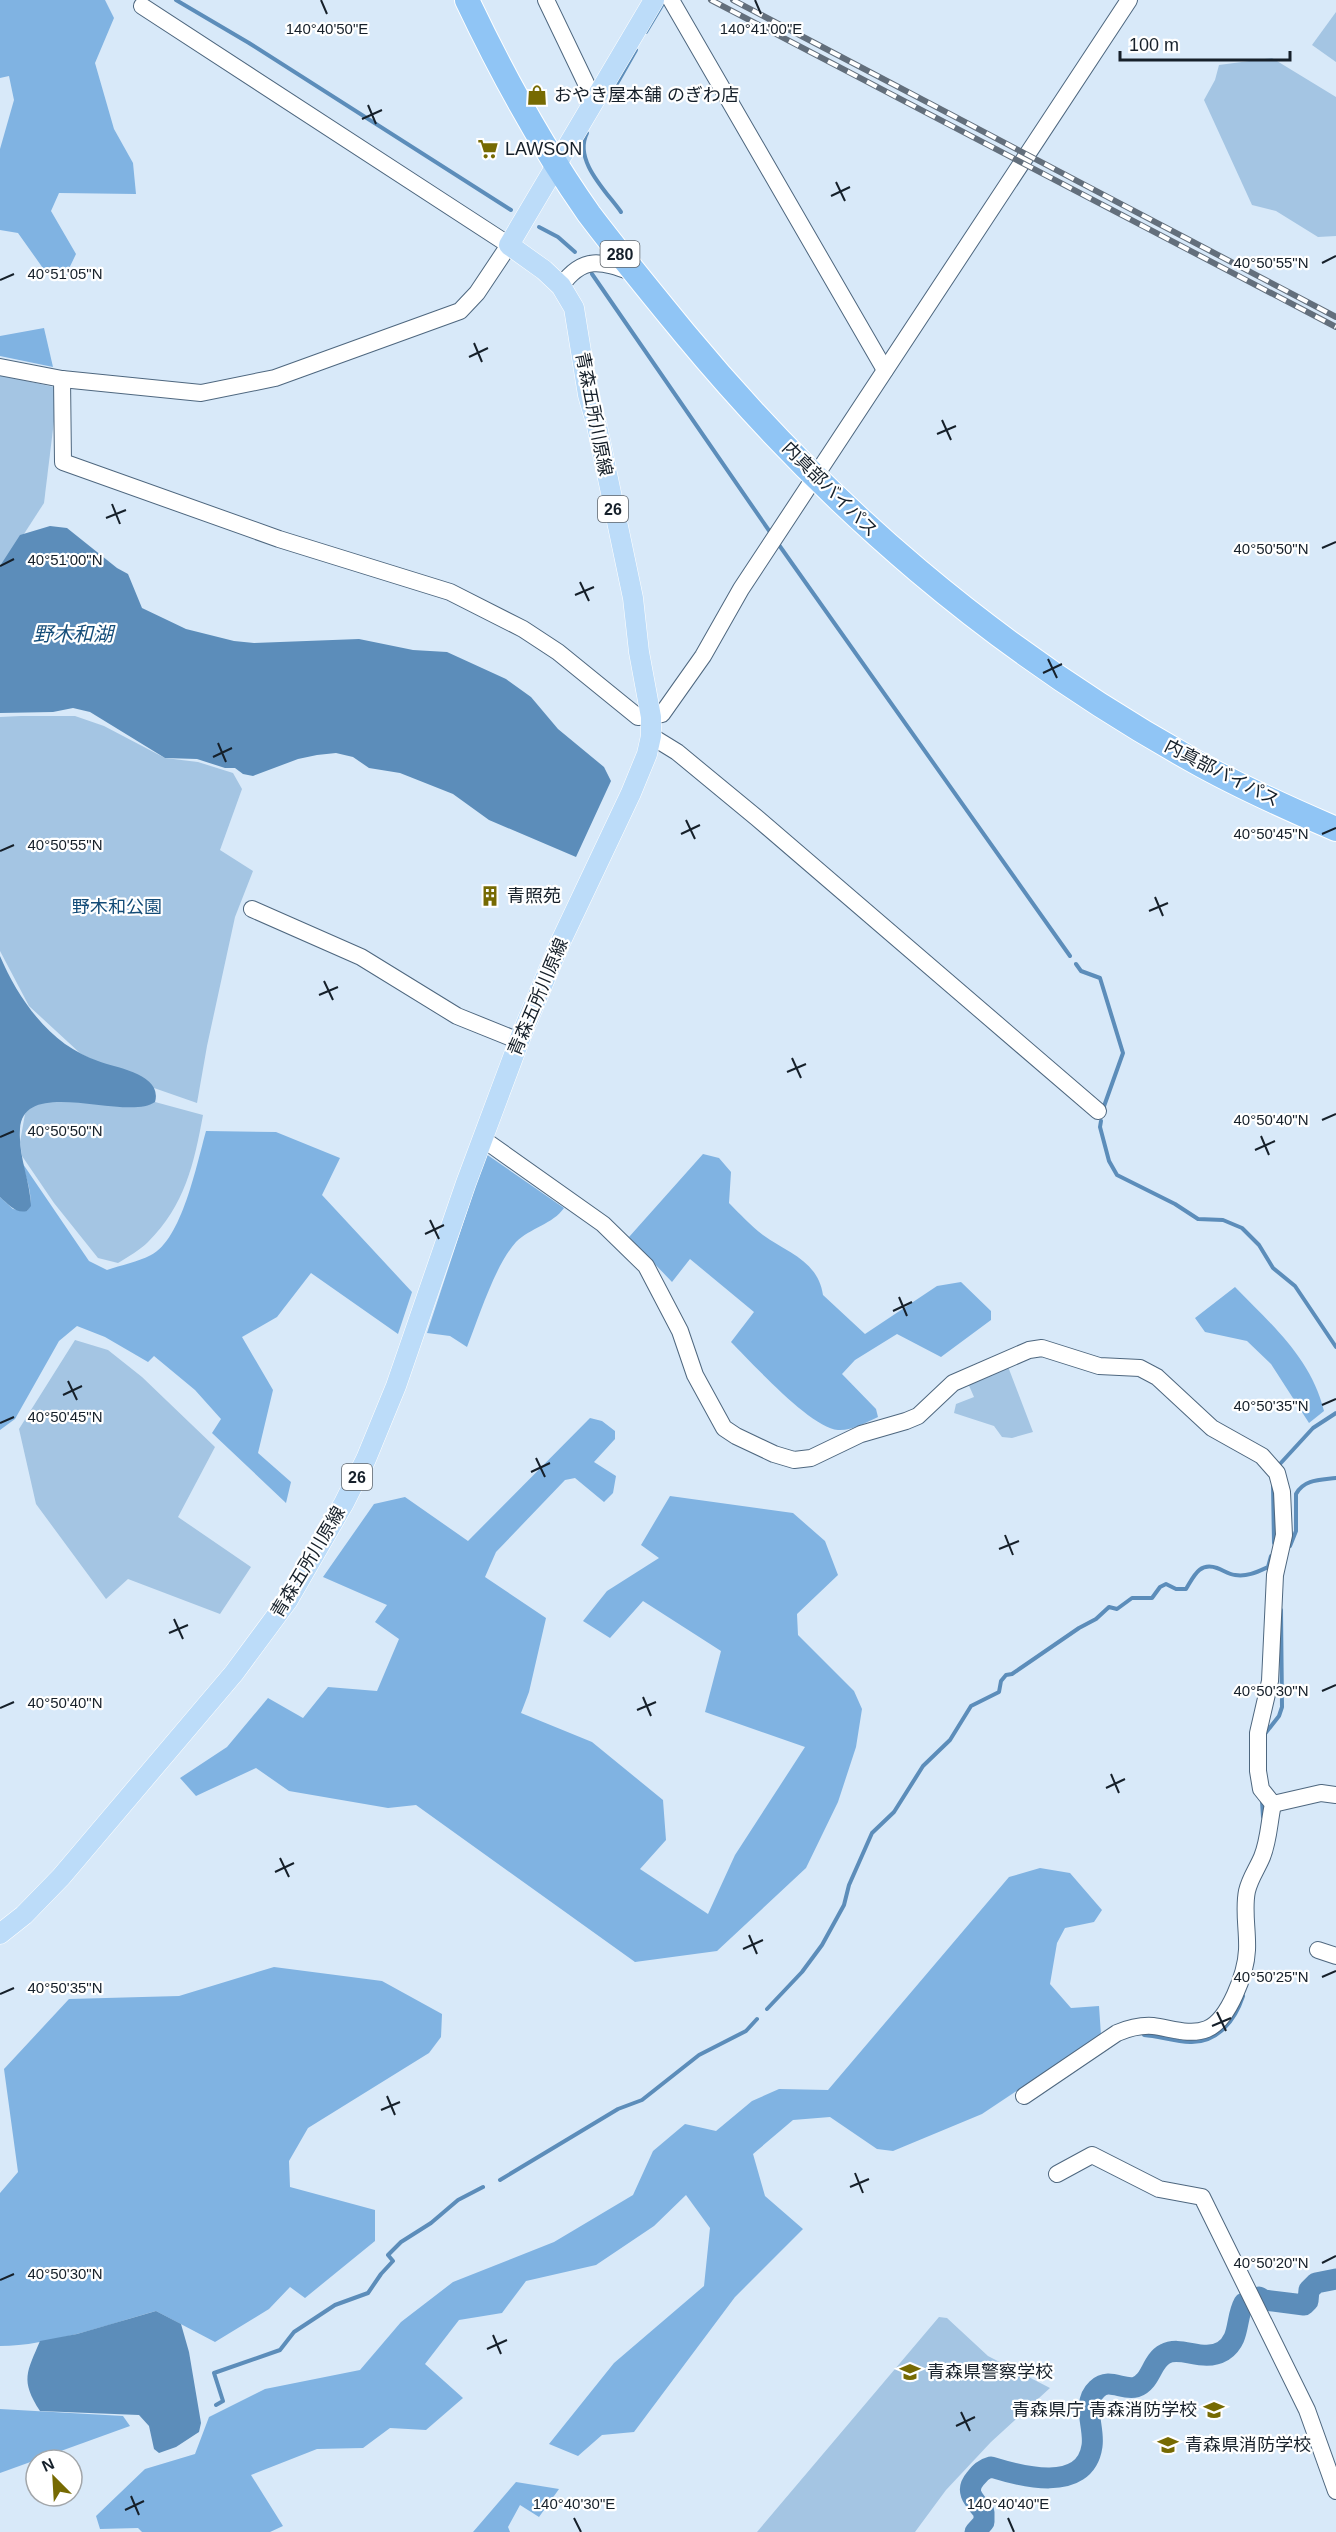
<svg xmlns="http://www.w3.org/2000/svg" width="1336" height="2532" viewBox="0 0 1336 2532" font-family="Arial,'Noto Sans JP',sans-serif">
<rect width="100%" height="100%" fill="#d8e9f9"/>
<g fill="#a4c5e3">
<path d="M1336,12V62L1312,45Z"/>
<path d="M1272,58L1336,97V236L1318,237L1276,211L1252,205L1204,100L1215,80L1219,65Z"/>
<path d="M0,375L58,388L44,503L0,571Z"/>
<path d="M21,716H75L104,726L165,758L198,762L233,773L242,789L220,850L253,871L235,917L207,1046L197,1103L154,1088L81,1054L29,1006L0,951V717Z"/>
<path d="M38,1092L91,1103L155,1102L203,1115C194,1164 185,1205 148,1242C140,1250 128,1257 118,1263L98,1258L54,1203L22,1156L20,1142L25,1114Z"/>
<path d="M75,1340L108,1350L142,1377L215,1447L178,1517L251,1567L220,1614L128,1579L106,1599L36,1504L19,1429Z"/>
<path d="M1007,1364L1033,1432L1012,1438L1002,1437L994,1426L954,1413L956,1404L974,1397L967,1381Z"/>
<path d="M939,2317L947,2318L988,2356L1050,2388L991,2442L946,2490L915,2532H757Z"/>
</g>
<g fill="#80b3e2">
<path d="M0,0H105L114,18L95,63L114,129L133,163L136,194L59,193L51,211L76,254L63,281L45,271L18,233L0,230V149L14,100L9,76L0,78Z"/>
<path d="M44,328L53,367L0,356V336Z"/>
<path d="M206,1131L276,1132L340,1158L322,1195L412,1292L398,1334L311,1273L277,1317L242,1337L273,1390L258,1453L291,1482L286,1503L212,1433L221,1419L195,1390L154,1356L148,1362L105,1337L77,1326L59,1341L15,1419L0,1430V1197L13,1209L27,1211C36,1199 25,1178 23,1164L89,1261L107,1270C121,1265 138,1262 151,1255C182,1240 197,1163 206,1131Z"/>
<path d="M486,1154L564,1208C553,1224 530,1228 516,1242C495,1265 479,1317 467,1347L450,1336L427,1333Z"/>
<path d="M703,1154L719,1158L731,1172L729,1203C740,1214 751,1226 763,1235C788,1253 818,1261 823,1295L865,1334L937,1286L961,1282L991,1311V1320L941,1357L897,1334L855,1360L842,1374L876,1409L878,1417C867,1422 851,1431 838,1430C811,1428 752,1363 731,1342L754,1312L690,1259L672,1282L629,1237Z"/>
<path d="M1235,1287C1272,1325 1311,1358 1324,1411L1309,1423L1271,1364L1247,1341L1205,1332L1195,1318Z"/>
<path d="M590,1418L602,1421L615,1431V1439L594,1462L616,1476L613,1493L604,1502L575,1478L565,1480L496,1552L485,1577L546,1618L529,1692L521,1713L592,1742L663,1800L666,1840L640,1869L708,1914L735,1855L805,1747L705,1712L721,1651L643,1601L610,1638L583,1621L607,1591L659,1558L641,1545L670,1496L793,1513L825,1541L838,1575L797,1614L798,1635L854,1691L862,1709L856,1747L838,1802L806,1868L717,1951L635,1962L416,1805L388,1808L289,1791L256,1768L196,1796L180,1778L227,1747L268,1698L303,1718L328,1687L377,1691L399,1639L375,1622L387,1605L323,1577L374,1504L405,1497L468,1541Z"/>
<path d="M1040,1868L1070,1873L1102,1910L1094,1922L1065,1928L1057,1943L1050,1984L1071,2008L1099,2006L1101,2035L982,2114L893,2151L877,2149L830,2117L793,2120L753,2154L765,2196L803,2229L735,2297L634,2432L602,2435L578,2456L549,2444L614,2363L704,2286L710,2228L686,2195L654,2226L596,2265L526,2281L502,2313L459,2320L425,2364L463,2398L426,2430L390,2428L363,2448L317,2449L251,2475L283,2526L270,2532H142L138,2528L100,2529L96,2516L145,2469L195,2454L209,2417L265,2389L360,2370L401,2322L453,2282L554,2242L633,2195L653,2151L685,2124L716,2131L752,2101L779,2089L828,2090L1009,1877Z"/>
<path d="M274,1967L382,1981L442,2014L441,2037L429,2053L308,2128L289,2161L290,2187L375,2210V2241L305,2298L290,2287L269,2309L215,2342L156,2311C109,2324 49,2346 0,2346V2193L18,2172L4,2069L69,1999L179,1996Z"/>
<path d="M0,2409L123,2416L130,2426L0,2473Z"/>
<path d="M516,2482L559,2489L539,2517L520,2505L508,2527L510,2532H473Z"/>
</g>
<g fill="#5c8dba">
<path d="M50,526L67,528L117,568L128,574L142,608L186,629L234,641L254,643L359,639L413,650L447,652L506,679L531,697L558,729L604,767L611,781L576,857L489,820L453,794L400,773L369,768L353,757L336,753L317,755L298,759L253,776L243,774L235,768H225L197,759L165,758L90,712L73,708L53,712L0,713V566L20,535Z"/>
<path d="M0,956C14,989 36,1023 65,1044C75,1051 87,1057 98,1061C116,1068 163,1074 155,1102C127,1122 23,1075 20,1129C18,1156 30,1180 31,1206L27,1211C16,1214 8,1204 0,1197Z"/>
<path d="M156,2311L181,2324L189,2352L201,2423L199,2432L176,2447L159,2453L154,2449L149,2426L139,2415L40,2411C20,2380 27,2372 40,2341L77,2334Z"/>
</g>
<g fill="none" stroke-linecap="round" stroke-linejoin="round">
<g stroke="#5c8dba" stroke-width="4">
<path d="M176,0L249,43L511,210"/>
<path d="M646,32L664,2"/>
<path d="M611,94L636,50"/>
<path d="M587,133C573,160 606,191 621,212"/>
<path d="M539,227L558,237L575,252"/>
<path d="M592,274L770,532"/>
<path d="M779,545L1070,956"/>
<path d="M1076,964L1081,971L1100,978L1123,1053L1103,1109"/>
<path d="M1101,1121L1100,1127L1109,1161L1117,1175L1175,1204L1198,1219L1223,1220L1242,1228L1259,1245L1273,1268L1295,1286L1336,1347"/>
<path d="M1279,1465L1313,1428L1336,1413"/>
<path d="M1273,1485L1274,1543"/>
<path d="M1290,1546L1296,1531V1494C1304,1479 1321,1480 1336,1478"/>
<path d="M1264,1735L1279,1716L1282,1707L1281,1610"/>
<path d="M1262,1801L1263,1817"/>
<path d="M767,2009L802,1972L822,1945L844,1905L849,1885L872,1833L894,1812L923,1766L950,1740L971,1706L999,1692L1001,1681L1006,1675L1012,1674L1079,1628L1096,1619L1109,1607L1117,1609L1132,1598H1152L1160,1587L1166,1584L1176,1589H1186C1194,1576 1199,1562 1217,1568C1223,1570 1229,1575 1235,1575C1247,1577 1257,1572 1268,1567L1271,1556"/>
<path d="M1144,2035C1159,2036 1175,2042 1190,2042C1218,2043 1235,2020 1243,1996"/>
<path d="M500,2180L618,2109L642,2100L699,2055L746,2031L757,2019"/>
<path d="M216,2405L223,2401L214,2373L280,2350L294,2332L335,2305L368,2293L381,2274L393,2261L388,2255L401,2242L431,2223L458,2200L483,2187"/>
</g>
<path stroke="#5c8dba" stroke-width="21" d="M975,2532L984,2522V2512C975,2501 964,2492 975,2479C980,2473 983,2469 991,2467C1020,2476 1085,2494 1092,2446C1095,2427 1081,2404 1097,2389C1109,2377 1123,2391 1136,2387C1152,2381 1151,2361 1165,2354C1181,2345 1203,2363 1223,2351C1241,2339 1235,2319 1244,2303L1259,2297L1264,2300L1304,2305L1308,2301L1309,2290L1316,2283L1336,2279"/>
<g stroke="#4e677f" stroke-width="18">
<g id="minor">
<path d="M546,0L594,100"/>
<path d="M671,0L885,370"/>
<path d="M561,286C583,255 601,261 634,273"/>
<path d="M0,367L62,379L201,393L275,378L460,311L477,293L509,245L142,6"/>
<path d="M62,379L63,462L279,539L450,592L523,629L558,652L638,717L662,714L703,656L741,589L1129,0"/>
<path d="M651,736L677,752L757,818L1098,1111"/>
<path d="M252,909L361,957L457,1016L519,1041"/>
<path d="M483,1139L603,1224L646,1266L680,1331L695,1375L724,1428L736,1436L774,1454L794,1460L811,1458L861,1434L906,1421L918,1416L953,1383L1029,1350L1042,1348L1099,1366L1140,1368L1157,1377L1212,1428L1262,1456L1277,1473L1282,1492L1284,1535L1275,1575L1270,1681L1258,1733V1771L1261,1789L1273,1804C1269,1822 1269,1840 1262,1857C1257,1869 1250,1878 1247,1891C1243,1910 1248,1931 1247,1950C1246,1973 1229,2020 1207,2029C1190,2036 1170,2028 1153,2026C1140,2025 1129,2028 1117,2033L1024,2096"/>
<path d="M1273,1804L1321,1793L1336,1795"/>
<path d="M1318,1950L1336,1956"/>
<path d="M1057,2174L1092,2155L1159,2189L1202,2197L1307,2410L1336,2491"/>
</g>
</g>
<g stroke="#fff" stroke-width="21">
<path id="major" d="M0,1934L24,1915L61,1877L234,1673L288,1600L344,1503L366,1459L396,1386L466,1183L521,1036L560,943L631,793L647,754L651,736V717L639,652L633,598L597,426L588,395L574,308L561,286L544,270L509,245L654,0"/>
</g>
<g stroke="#fff" stroke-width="26">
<path id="highway" d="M467,0C502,74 542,147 589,214C620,255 653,295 685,334C830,509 994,649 1192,760C1238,786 1287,808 1336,829"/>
</g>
<use href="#minor" stroke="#fff" stroke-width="16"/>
<use href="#major" stroke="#bcdcf9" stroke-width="20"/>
<use href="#highway" stroke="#90c5f5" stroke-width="24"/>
<g stroke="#636f7c" stroke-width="6">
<g id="rail">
<path d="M711,0L1336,327"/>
<path d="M733,0L1336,317"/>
</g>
</g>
<use href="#rail" stroke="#fff" stroke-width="4" stroke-dasharray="11" stroke-linecap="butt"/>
</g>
<path fill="none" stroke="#16202a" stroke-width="2" d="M321,0L327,14M755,0L761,14M368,105L376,124M362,119L382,110M836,182L845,201M831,196L850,187M1322,263L1336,256M0,280L14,274M474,343L482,362M469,357L488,348M942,420L951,440M937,434L956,426M112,504L120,524M106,518L126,510M1322,548L1336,542M0,566L14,559M580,582L589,601M575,595L594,587M1048,659L1057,678M1043,673L1062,664M218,743L226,762M213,757L232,748M686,820L695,839M681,834L700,825M1322,834L1336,828M0,851L14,845M1155,897L1163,916M1149,911L1168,903M324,981L333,1000M319,995L338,987M792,1058L801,1078M787,1072L806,1064M1322,1120L1336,1114M1261,1136L1269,1155M0,1137L14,1131M1255,1150L1275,1141M430,1220L439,1239M425,1234L444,1225M899,1297L907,1316M893,1311L912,1302M68,1381L77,1400M63,1395L82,1386M1322,1405L1336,1399M0,1423L14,1417M536,1458L545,1477M531,1472L550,1463M1005,1535L1013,1555M999,1549L1019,1541M174,1619L183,1639M169,1633L188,1625M1322,1691L1336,1685M643,1697L651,1716M0,1708L14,1702M637,1710L656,1702M1111,1774L1119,1793M1106,1788L1125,1779M280,1858L289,1877M275,1872L294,1863M749,1935L757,1954M743,1949L763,1940M1322,1977L1336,1971M0,1994L14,1988M1217,2012L1226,2031M1212,2026L1231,2018M387,2096L395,2115M381,2110L400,2102M855,2173L863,2193M850,2187L869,2179M1322,2263L1336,2256M0,2280L14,2274M493,2335L501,2354M487,2349L507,2340M961,2412L970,2431M956,2426L975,2417M131,2496L139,2515M125,2510L144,2501M574,2518L581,2532M1008,2518L1014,2532"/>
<defs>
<g id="shop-bare" transform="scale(1.62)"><path d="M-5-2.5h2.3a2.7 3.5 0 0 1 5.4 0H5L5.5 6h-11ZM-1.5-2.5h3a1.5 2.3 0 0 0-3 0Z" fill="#766a02" stroke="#fff" stroke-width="2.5" paint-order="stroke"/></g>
<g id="supermarket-bare" transform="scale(1.62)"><path d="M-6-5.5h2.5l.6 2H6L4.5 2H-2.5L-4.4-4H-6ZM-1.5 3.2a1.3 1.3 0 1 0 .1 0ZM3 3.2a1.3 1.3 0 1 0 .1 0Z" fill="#766a02" stroke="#fff" stroke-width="2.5" paint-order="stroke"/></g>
<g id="building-bare" transform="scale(1.62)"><path d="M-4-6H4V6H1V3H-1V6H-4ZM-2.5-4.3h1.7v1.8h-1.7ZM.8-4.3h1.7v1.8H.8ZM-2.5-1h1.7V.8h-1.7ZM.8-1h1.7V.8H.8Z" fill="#766a02" stroke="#fff" stroke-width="2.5" paint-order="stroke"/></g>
<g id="university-bare" transform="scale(1.62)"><path d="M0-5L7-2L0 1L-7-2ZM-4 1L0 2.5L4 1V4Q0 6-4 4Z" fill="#766a02" stroke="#fff" stroke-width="2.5" paint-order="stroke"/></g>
<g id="school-bare" transform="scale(1.62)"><path d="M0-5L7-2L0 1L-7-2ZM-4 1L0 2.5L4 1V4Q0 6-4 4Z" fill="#766a02" stroke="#fff" stroke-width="2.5" paint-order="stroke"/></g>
</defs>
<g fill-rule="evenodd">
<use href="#shop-bare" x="537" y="95"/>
<use href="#supermarket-bare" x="488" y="149"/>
<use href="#building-bare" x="490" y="896"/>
<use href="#university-bare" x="910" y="2372"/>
<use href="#school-bare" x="1214" y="2410"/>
<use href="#university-bare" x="1168" y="2445"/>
</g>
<g text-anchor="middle" stroke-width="4.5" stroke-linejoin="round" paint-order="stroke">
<g fill="#fff" stroke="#5c636a" stroke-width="1.5">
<rect x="600.5" y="241" width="39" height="26" rx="4.5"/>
<rect x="598" y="496" width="30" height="26" rx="4.5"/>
<rect x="342" y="1464" width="30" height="26" rx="4.5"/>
</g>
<g font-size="16" font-weight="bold" fill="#16202a">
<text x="620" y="260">280</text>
<text x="613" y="515">26</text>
<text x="357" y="1483">26</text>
</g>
<g font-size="18" fill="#16202a" stroke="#fff" text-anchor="start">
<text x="554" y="101">おやき屋本舗 のぎわ店</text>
<text x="505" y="155">LAWSON</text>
<text x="507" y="902">青照苑</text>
<text x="927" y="2378">青森県警察学校</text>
<text x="1197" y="2416" text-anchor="end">青森県庁 青森消防学校</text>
<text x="1185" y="2451">青森県消防学校</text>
</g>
<g font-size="18" fill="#16202a" stroke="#fff">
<text transform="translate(594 414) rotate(79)" y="6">青森五所川原線</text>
<text transform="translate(830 489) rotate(45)" y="6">内真部バイパス</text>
<text transform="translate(1222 773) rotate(27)" y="6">内真部バイパス</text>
<text transform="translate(538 997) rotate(-67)" y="6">青森五所川原線</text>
<text transform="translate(308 1562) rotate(-59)" y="6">青森五所川原線</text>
</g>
<g font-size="18" fill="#124b77" stroke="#fff">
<text x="117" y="913">野木和公園</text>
</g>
<g font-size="20" font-style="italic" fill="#164e7a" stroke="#fff">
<text x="73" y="641">野木和湖</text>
</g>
</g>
<g font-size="15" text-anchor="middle" fill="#16202a" stroke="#fff" stroke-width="4.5" stroke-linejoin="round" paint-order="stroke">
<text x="761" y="34">140°41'00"E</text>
<text x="327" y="34">140°40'50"E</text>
<text x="1271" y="268">40°50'55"N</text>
<text x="65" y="279">40°51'05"N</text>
<text x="1271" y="554">40°50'50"N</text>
<text x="65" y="565">40°51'00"N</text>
<text x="1271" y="839">40°50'45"N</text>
<text x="65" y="850">40°50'55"N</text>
<text x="1271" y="1125">40°50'40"N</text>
<text x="65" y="1136">40°50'50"N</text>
<text x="1271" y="1411">40°50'35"N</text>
<text x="65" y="1422">40°50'45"N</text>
<text x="1271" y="1696">40°50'30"N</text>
<text x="65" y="1708">40°50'40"N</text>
<text x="1271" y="1982">40°50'25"N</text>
<text x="65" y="1993">40°50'35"N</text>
<text x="1271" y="2268">40°50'20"N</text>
<text x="65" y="2279">40°50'30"N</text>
<text x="574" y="2509">140°40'30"E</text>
<text x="1008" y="2509">140°40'40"E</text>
</g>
<g transform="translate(54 2478) rotate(336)"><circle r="28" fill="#ffffff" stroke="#a2a6aa" stroke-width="1.5"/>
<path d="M0-4.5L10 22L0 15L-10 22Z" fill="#766a02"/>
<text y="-9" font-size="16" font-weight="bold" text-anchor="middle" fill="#16202a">N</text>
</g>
<path d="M1120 51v9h170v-9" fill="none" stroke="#16202a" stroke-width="3"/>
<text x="1129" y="51" font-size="18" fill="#16202a" stroke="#ffffff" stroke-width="4.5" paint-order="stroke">100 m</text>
</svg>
